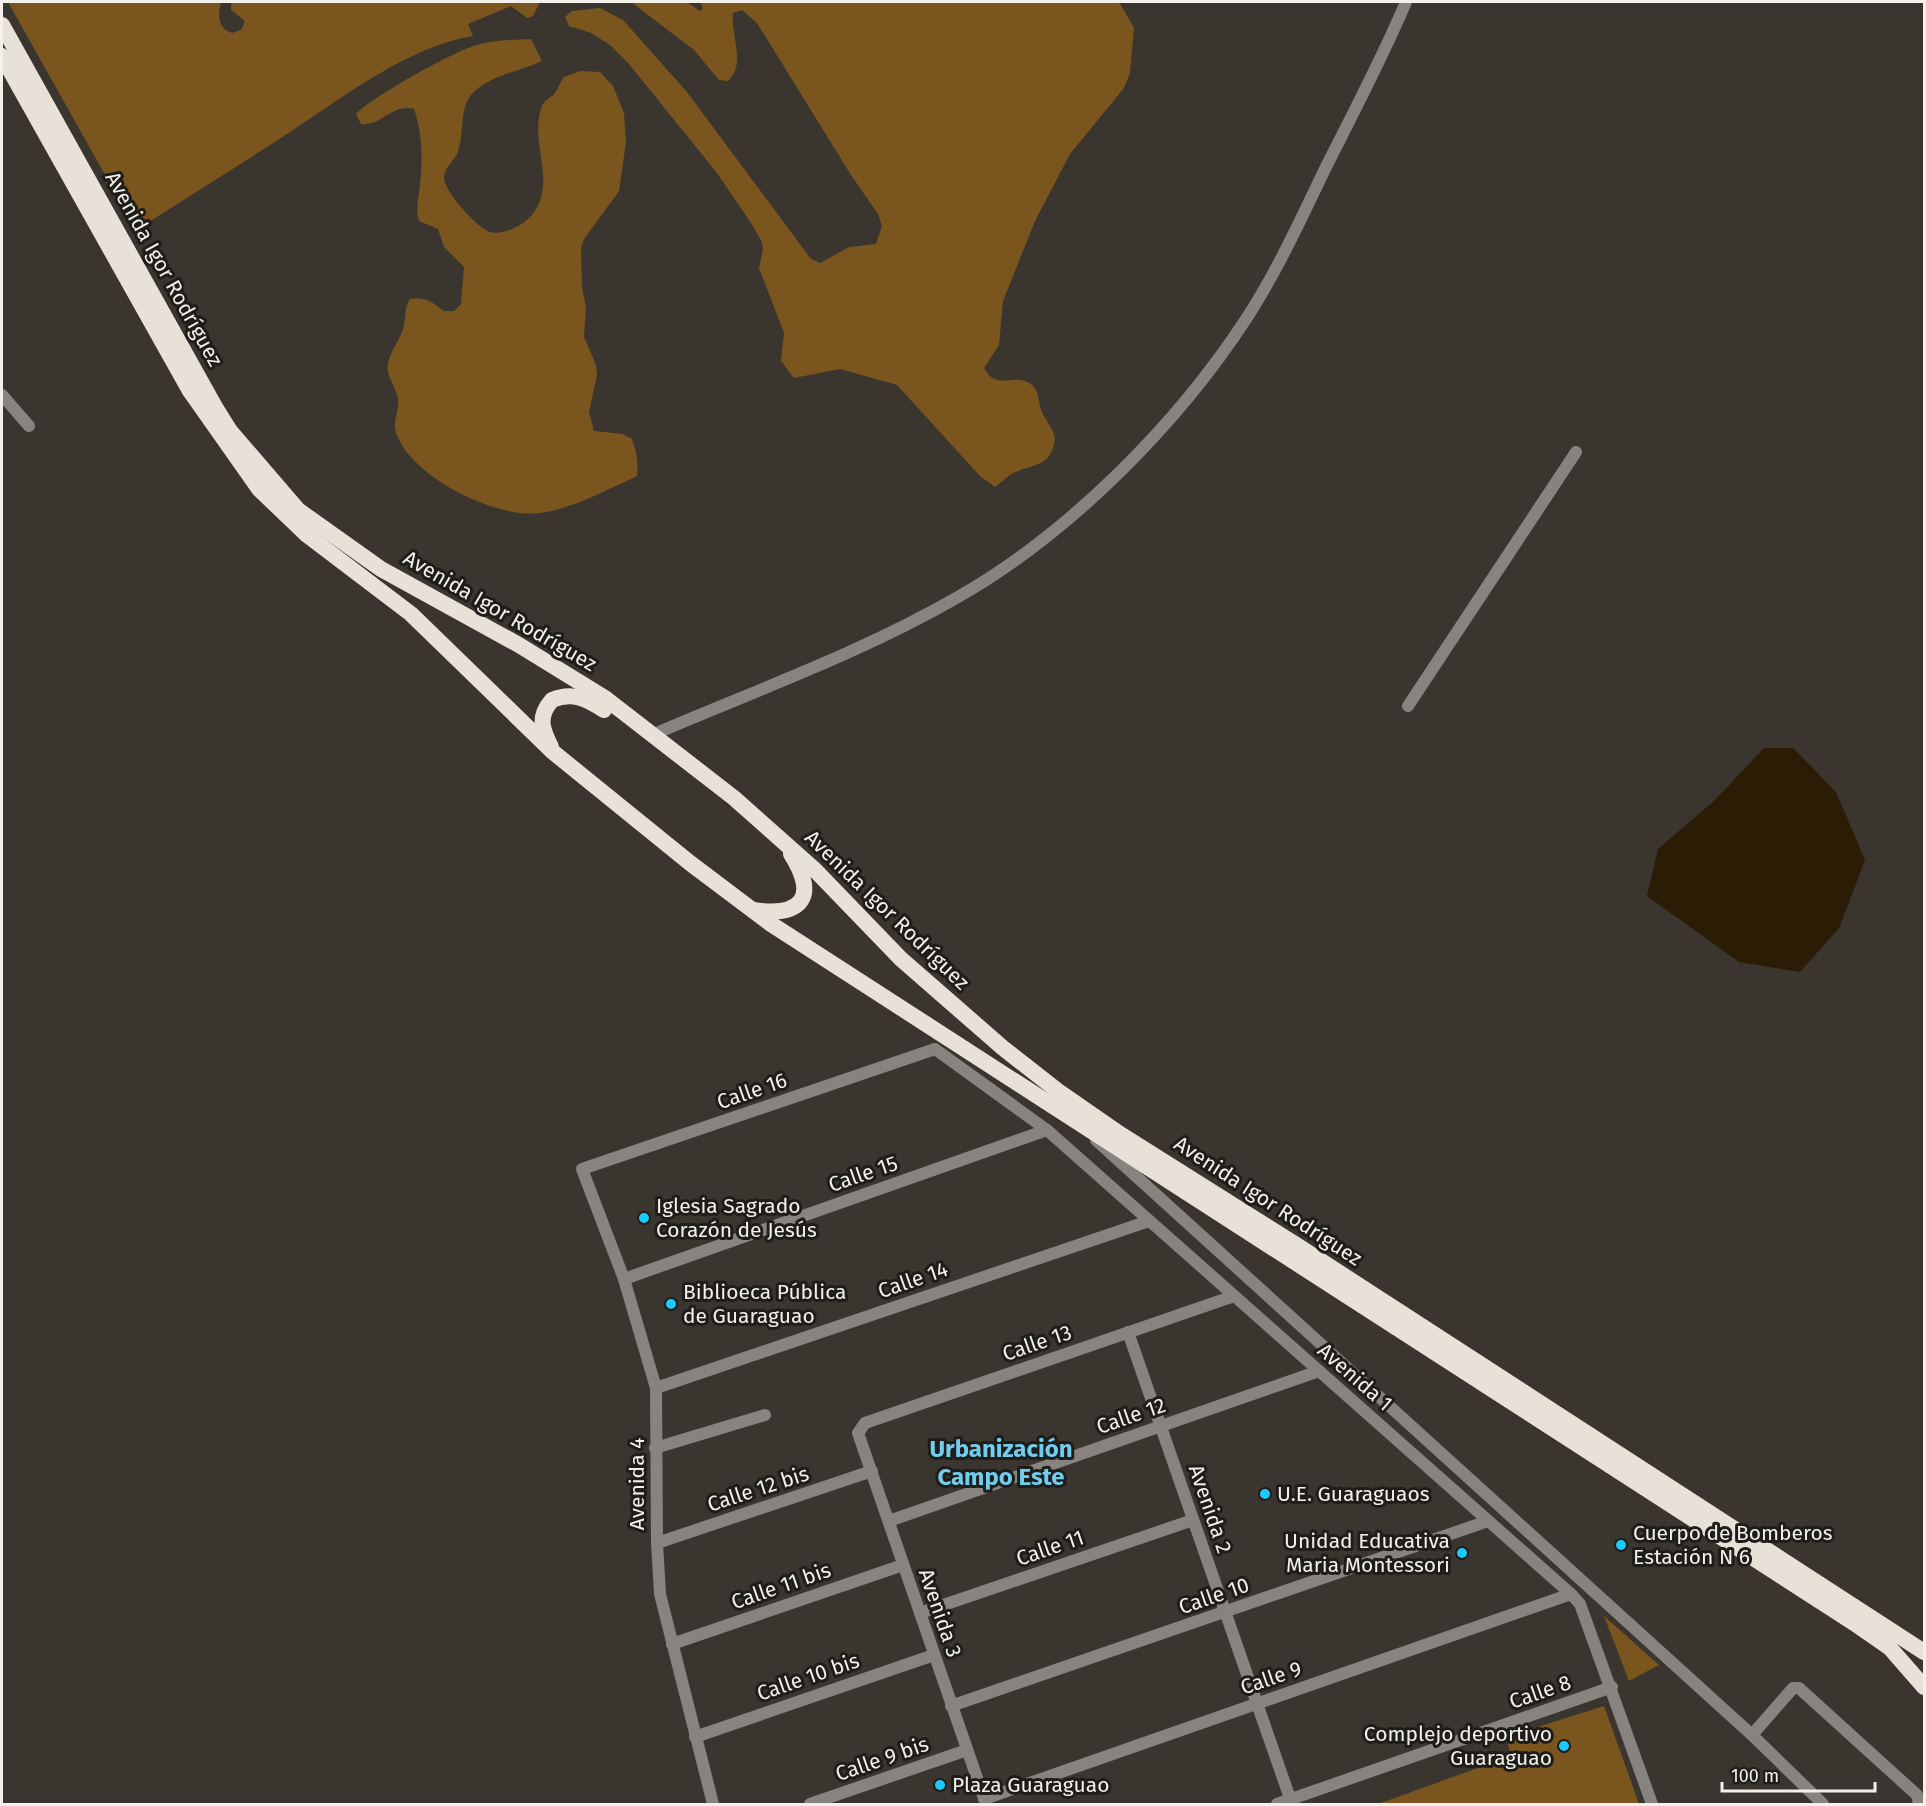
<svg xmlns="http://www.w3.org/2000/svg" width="1926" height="1806" viewBox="0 0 1926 1806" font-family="'Fira Sans',sans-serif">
<rect width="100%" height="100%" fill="#3a352e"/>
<g fill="#7a561e">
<path d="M8,2H221C218,15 217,28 232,33L241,30L245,21L231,10V2H540L533,16L527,18L511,6L468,24L473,36C410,46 346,95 293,130C241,164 188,197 136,230Z"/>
<path d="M631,2H687L700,11L703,8L700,2H1119L1134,28L1130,73L1124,88L1070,154L1035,221L1003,301L999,345L984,368C997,393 1015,370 1033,386C1040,393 1038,404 1042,412C1046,421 1052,427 1055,437C1052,470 1032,462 1010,475C1005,478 1001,483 995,487L980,476L897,385L840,369L794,378L781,361L784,333L759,268L763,249L761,240L751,223L717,173L629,64L610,45L591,33L569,26L565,17L572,11L600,8L623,20L687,92L811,259L820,263L849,247L876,244L882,226L878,214L851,175L757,23L742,10L733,13C730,34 747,64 728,81L719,80L694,50Z"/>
<path d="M531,39L542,61C521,71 495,74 476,90C457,105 466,133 457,154C453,162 444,168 444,178C444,191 478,229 490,232C503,236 523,225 531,216C559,184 528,142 542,106C545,99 551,98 555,93C558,89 560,82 564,77L581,71L600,72L613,86L624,113L626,142L619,191L584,239L581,248L582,287L586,307L584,337L596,365L597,375L589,412L594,431L623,434L632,439C636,452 639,462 637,476L629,480C600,493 571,509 540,513C496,519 411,477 396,433C392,422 400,410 398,398C396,389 390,381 388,372C385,356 401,341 404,325C406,316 404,309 410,299C425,296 432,302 444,311H454L461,304L464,267L444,247L438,229L419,221C415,207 419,197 420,184C423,159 422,132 414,109C392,103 381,127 361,124L356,114C372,97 457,49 480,44C496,40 514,40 531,39Z"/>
<path d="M1604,1616L1659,1665L1629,1681Z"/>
<path d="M1604,1706L1639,1804H1378L1511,1756L1506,1737Z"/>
</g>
<path fill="#2b1c05" d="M1764,748H1793L1836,792L1865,860L1839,928L1800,972L1739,962L1647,896L1658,849L1714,801Z"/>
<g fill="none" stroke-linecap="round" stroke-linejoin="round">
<g stroke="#878480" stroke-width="12">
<path d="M2,395L29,426"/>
<path d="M1408,706L1576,452"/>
<path d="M652,735C754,691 861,653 958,597C1070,533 1178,424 1248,316C1281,265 1305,209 1332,155C1358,104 1384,54 1406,2"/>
<path d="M1096,1140L1752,1735L1823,1804"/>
<path d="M624,1279L1047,1130"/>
<path d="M1128,1332L1292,1804"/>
<path d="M656,1388L1149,1221"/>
<path d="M655,1448L765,1415"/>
<path d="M889,1521L1319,1371"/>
<path d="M657,1543L872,1471"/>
<path d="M920,1613L1193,1520"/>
<path d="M672,1644L903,1565"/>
<path d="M951,1706L1488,1521"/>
<path d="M1752,1735L1793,1688H1799L1917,1795L1919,1804"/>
<path d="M695,1737L934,1655"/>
<path d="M984,1799L1571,1594"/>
<path d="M713,1804L660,1594L657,1543L656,1388L624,1279L582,1169L935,1049L1047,1130L1571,1594L1580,1604L1652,1804"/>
<path d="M810,1804L967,1750"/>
<path d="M986,1804L858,1433L865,1423L1234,1296"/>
<path d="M1277,1804L1612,1687"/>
</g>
<g stroke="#e7e1d8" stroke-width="16">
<path d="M2,25L215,407L230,431L298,510L381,569L519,645L605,698L734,798L815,870L901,959L1003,1048L1058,1091L1120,1134L1298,1246L1924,1652"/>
<path d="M2,56L190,391L259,489L307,535L411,614L553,752L690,863L771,924L1854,1623L1890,1648L1924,1687"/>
<path d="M551,747C542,729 537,717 552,700C572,691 587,699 604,710"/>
<path d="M753,910C801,917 819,898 791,854"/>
</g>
</g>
<g fill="#1cc9fc" stroke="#1f1d1a" stroke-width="2">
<circle cx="644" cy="1218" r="6"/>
<circle cx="671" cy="1304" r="6"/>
<circle cx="1265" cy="1494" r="6"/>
<circle cx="1621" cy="1545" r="6"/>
<circle cx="1462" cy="1553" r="6"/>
<circle cx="1564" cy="1746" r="6"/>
<circle cx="940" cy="1785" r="6"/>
</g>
<g text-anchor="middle" stroke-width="6" stroke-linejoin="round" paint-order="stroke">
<g font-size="21" fill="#f3efeb" stroke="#1f1d1a">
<text transform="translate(164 269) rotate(61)" y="7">Avenida Igor Rodríguez</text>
<text transform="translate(500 611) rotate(30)" y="7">Avenida Igor Rodríguez</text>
<text transform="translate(887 910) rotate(44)" y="7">Avenida Igor Rodríguez</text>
<text transform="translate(752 1091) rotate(-19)" y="7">Calle 16</text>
<text transform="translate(863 1174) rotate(-19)" y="7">Calle 15</text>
<text transform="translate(1268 1201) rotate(33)" y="7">Avenida Igor Rodríguez</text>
<text transform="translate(913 1280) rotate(-19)" y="7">Calle 14</text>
<text transform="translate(1037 1343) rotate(-19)" y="7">Calle 13</text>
<text transform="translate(1355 1377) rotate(41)" y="7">Avenida 1</text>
<text transform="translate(1131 1416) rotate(-19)" y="7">Calle 12</text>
<text transform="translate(637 1484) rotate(-90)" y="7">Avenida 4</text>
<text transform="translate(758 1489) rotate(-18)" y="7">Calle 12 bis</text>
<text transform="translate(1210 1509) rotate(71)" y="7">Avenida 2</text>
<text transform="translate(1050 1548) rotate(-19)" y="7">Calle 11</text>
<text transform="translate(781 1586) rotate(-19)" y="7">Calle 11 bis</text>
<text transform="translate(1214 1596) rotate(-19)" y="7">Calle 10</text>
<text transform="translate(940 1613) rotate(71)" y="7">Avenida 3</text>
<text transform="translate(808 1677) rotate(-19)" y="7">Calle 10 bis</text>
<text transform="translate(1271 1678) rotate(-19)" y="7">Calle 9</text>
<text transform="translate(1540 1692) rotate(-19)" y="7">Calle 8</text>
<text transform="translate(882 1759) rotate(-19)" y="7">Calle 9 bis</text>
</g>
<g font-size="21" fill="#f3efeb" stroke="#1f1d1a" text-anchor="start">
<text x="656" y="1213">Iglesia Sagrado<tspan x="656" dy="24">Corazón de Jesús</tspan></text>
<text x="683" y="1299">Biblioeca Pública<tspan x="683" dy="24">de Guaraguao</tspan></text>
<text x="1277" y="1501">U.E. Guaraguaos</text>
<text x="1633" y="1540">Cuerpo de Bomberos<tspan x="1633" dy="24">Estación N 6</tspan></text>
<text x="1450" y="1548" text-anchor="end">Unidad Educativa<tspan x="1450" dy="24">Maria Montessori</tspan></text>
<text x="1552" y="1741" text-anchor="end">Complejo deportivo<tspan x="1552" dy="24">Guaraguao</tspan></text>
<text x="952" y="1792">Plaza Guaraguao</text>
</g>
<g font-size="24" font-weight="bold" fill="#71ccee" stroke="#1f1d1a">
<text x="1001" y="1457">Urbanización<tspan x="1001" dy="28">Campo Este</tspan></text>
</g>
</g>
<rect width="1926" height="1806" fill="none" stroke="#f3efeb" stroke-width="6"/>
<path d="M1722 1782v9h153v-9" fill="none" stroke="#f3efeb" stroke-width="3"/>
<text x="1731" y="1782" font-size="18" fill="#f3efeb" stroke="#1f1d1a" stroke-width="4.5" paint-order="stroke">100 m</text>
</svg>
